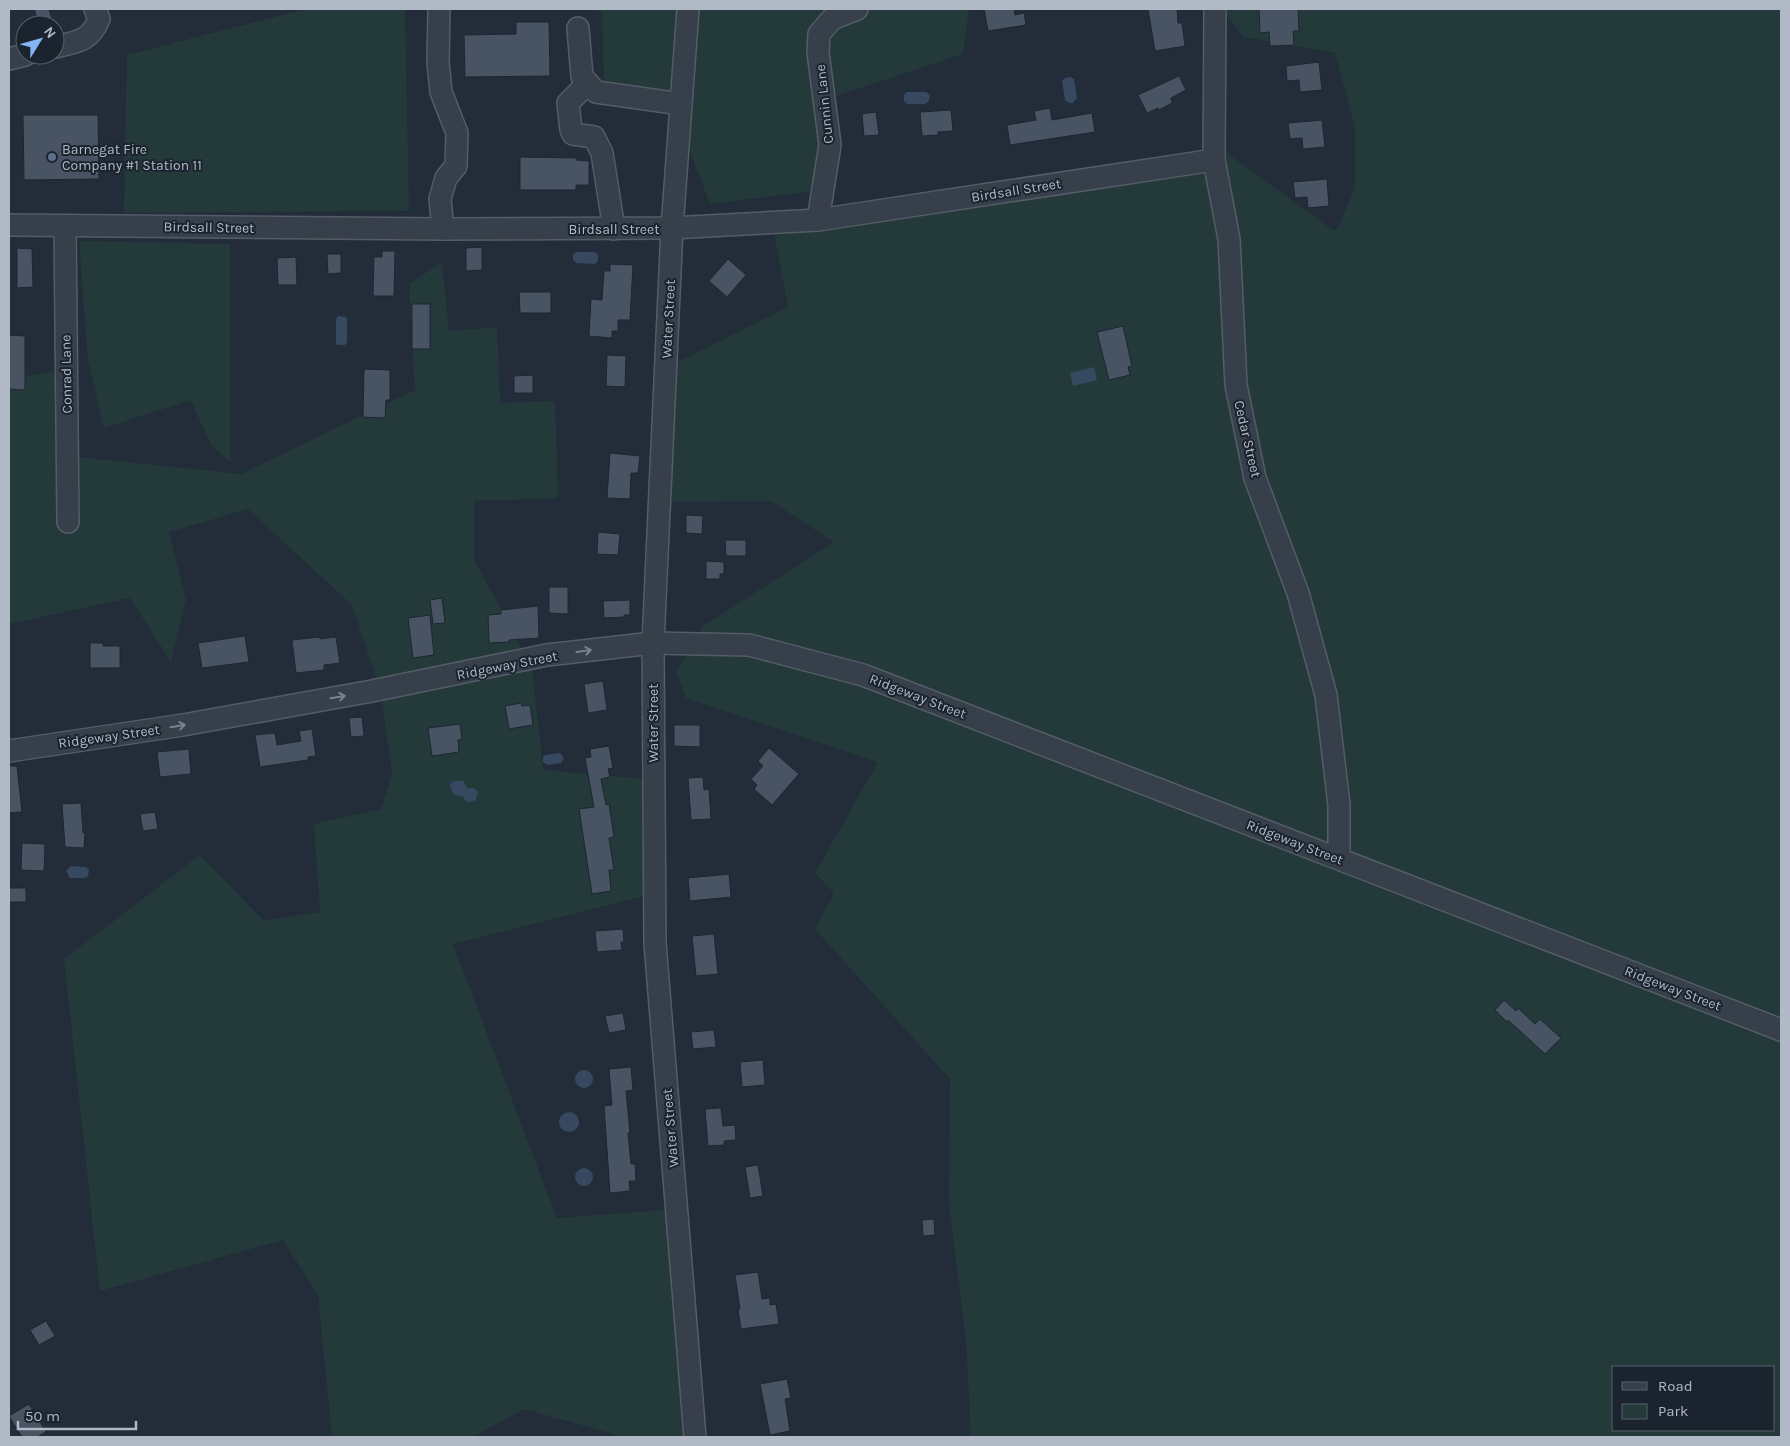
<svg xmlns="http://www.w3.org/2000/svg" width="1790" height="1446" viewBox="0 0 1790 1446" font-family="Karla,sans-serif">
<rect width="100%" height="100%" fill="#222d39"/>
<g fill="#24393a" fill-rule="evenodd">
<path d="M306,9H405L409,211L124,213L127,55Z"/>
<path d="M587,9H969L963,54L833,97L822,190L710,204L668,93L604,86L602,12Z"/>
<path d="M1221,9H1781V1437H971L966,1339L949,1203L950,1079L815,929L834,893L815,873L878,762L686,698L676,672L703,626L834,542L771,501L665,502L664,369L788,307L772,221L1220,148L1333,230L1337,229L1355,188V127L1335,53L1244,37ZM1614,1367H1774V1430H1614Z"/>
<path d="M79,241L230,244V462L211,445L191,400L104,428L88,361Z"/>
<path d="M442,262L449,331L497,327L500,403L555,401L558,498L474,501V559L532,668L543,770L647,779L655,893L453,944L557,1218L678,1209L693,1437H624L524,1409L473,1437H332L318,1295L283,1240L100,1291L64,959L200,855L264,921L320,912L314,824L381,809L392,774L381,692L352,605L248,509L169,532L186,599L171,662L130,598L9,624V380L54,371L68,456L241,474L415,390L409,284Z"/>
</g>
<g fill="#364960">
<path d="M1070,77L1074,79L1077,98L1073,103H1069L1065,100L1062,81L1065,78Z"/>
<path d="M907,92H926L930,95L929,101L925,104H907L904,101V95Z"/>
<path d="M576,252H595L598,255V261L595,264L576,263L573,260V255Z"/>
<path d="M338,316L346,317L347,319V342L345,345H337L336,342V319Z"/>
<path d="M1094,367L1097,380L1073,386L1070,373Z"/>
<path d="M560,753L564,758L561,763L548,765L543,762V757L546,755Z"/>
<path d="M453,781H463L467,788H474L478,792L476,800L470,802L466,801L463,797C454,795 451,793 450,784Z"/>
<path d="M71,866L86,867L89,870L88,876L85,878H70L66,871Z"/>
<circle cx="584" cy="1079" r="9"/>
<circle cx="569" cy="1122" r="10"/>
<circle cx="584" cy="1177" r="9"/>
</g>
<g fill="#485463" stroke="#1d2630">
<path d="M34,9H49L52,19L39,24Z"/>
<path d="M984,9H1014L1015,15L1024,13L1026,25L988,31Z"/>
<path d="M1148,9H1177L1178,23H1182L1185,46L1155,51Z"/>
<path d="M1259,9H1298L1299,31H1293L1294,45L1270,46L1269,32L1260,33Z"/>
<path d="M516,22H549L550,76L465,77L464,35L516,34Z"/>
<path d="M1319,62L1322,90L1300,92L1299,80L1287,81L1286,66Z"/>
<path d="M1179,76L1186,90L1171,98L1172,103L1159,110L1158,108L1147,113L1138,95Z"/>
<path d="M1050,108L1052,120L1092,113L1095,132L1010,145L1007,125L1036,120L1034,111Z"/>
<path d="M951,110L953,131L938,132V135L922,136L920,112Z"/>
<path d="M876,112L879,135L864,136L862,114Z"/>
<path d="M23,115H98L99,179L24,180Z"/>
<path d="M1322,120L1325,147L1303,149L1302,138L1290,139L1288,123Z"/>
<path d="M520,157L577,158L576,160L589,161V185H576V190H520Z"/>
<path d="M1327,179L1329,206L1308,208L1307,197L1295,198L1293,182Z"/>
<path d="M482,247V270L466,271V248Z"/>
<path d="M17,248L32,249L33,287L17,288Z"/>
<path d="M382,251H395L394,296H373L374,257H382Z"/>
<path d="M327,254H341V273L328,274Z"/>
<path d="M296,257L297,285H278L277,258Z"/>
<path d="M728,259L746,275L727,297L709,281Z"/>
<path d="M610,264L633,265L630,320H618V331H612V338L589,336L591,299L602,300L604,271H610Z"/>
<path d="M519,292H551V313H520Z"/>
<rect x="412" y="304" width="18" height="45"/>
<path d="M1123,326L1132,366L1128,367L1130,375L1109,380L1097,332Z"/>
<path d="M9,335L25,336V390L9,389Z"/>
<path d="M607,355L626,356L625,387L606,386Z"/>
<path d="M364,369L390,370V400H386L385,418L363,417Z"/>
<path d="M533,375V393H514V376Z"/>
<path d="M610,453L640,456L638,473H631L630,499L607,498Z"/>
<path d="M686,515L703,516L702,534L686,533Z"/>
<path d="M598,532L620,534L618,555L597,554Z"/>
<path d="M725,540H746V556H726Z"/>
<path d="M706,561L724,562V574H720V579H706Z"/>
<path d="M549,587H568V614L549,613Z"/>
<path d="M442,598L445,623L433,624L430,600Z"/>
<path d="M630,600V615H624V617L604,618L603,601Z"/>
<path d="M538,606L539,638L509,640V642L489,643L488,615L501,614V610Z"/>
<path d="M430,615L434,655L413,658L408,618Z"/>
<path d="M245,636L249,662L202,668L198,643Z"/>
<path d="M320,637V639L336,637L340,663L324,665V670L296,673L292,640Z"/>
<path d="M90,643H103V646H120V668H90Z"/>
<path d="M603,681L607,710L588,713L584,684Z"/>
<path d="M521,703L522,706L530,705L533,725L509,729L505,706Z"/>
<path d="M362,717L364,736L351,737L349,718Z"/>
<path d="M460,724L462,739L458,740L459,752L432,756L428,728Z"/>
<path d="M674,725H700V747L674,746Z"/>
<path d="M312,729L316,756L308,757V760L260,767L255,735L275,733L277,745L301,741L299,731Z"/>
<path d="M609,746L613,768L608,769L610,777L601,779L606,805L609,804L614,837L609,838L614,870H609L611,891L592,894L579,809L594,807L585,758L591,757L590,749Z"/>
<path d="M769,748L799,774L772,805L754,789L757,785L751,779L763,766L758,761Z"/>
<path d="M189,749L191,774L160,777L157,752Z"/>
<path d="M9,766H17L22,812L9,813Z"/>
<path d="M703,777L704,790L709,789L711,819L691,820L688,778Z"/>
<path d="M81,803L83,833H85L84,848L65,847L62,804Z"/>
<path d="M155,812L158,829L143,831L140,814Z"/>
<path d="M22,843L45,844L44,871L21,870Z"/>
<path d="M729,874L731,897L690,901L688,878Z"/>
<rect x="9" y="888" width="17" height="14"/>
<path d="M623,929L624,942H621L622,950L597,952L595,931Z"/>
<path d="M714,934L718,974L696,976L692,936Z"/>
<path d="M1504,1000L1516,1011L1518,1008L1535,1024L1540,1019L1561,1038L1545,1054L1508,1020L1507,1022L1495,1010Z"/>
<path d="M623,1013L626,1030L609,1033L605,1016Z"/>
<path d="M714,1030L716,1047L693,1049L691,1032Z"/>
<path d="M763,1060L765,1085L742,1087L740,1062Z"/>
<path d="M631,1067L633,1090L626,1091L630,1133H628L631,1164H635L636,1181H629L630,1191L610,1193L604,1106L612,1105L609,1069Z"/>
<path d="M721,1108L723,1126L735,1125L736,1140L724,1141V1145L708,1146L705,1109Z"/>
<path d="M758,1165L763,1196L750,1198L745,1167Z"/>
<path d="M934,1219L935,1235L923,1236L922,1220Z"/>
<path d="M758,1272L762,1299L770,1298V1305L776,1304L779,1324L741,1329L738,1309H740L735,1275Z"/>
<path d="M46,1321L55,1336L39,1345L30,1330Z"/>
<path d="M787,1379L791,1398L785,1399L790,1431L770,1435L760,1384Z"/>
<path d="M29,1404L46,1432L37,1437H22L9,1416Z"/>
</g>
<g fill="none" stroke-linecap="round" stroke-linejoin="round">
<g stroke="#545c67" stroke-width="24">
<g id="minor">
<path d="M439,9L438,62L441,92L457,133L456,166L446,178L440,199L443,229"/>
<path d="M688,9L672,228L653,643L655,943L695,1437"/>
<path d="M1215,9L1214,160L1229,239L1236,385L1255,478L1298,593L1326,695L1339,805V858"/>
<path d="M578,28L582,77L596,92L681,104"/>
<path d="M55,47C76,42 90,42 99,19L95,9"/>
<path d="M9,59L25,55"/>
<path d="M588,83L568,103L571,130L573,134L594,137L602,153L614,229"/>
<path d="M818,220L830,145L818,52L819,34L832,19L857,9"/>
<path d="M9,225L443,229L672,228L818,220L1214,160"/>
<path d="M65,226L68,522"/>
<path d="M9,751L183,725L372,691L547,655L653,643L749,645L863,675L1781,1030"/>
</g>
</g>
<use href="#minor" stroke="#363f4a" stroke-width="21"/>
</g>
<defs><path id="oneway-shaft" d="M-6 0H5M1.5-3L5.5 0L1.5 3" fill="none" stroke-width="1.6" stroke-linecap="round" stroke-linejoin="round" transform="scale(1.25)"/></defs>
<g stroke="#7a828e">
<use href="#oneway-shaft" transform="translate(584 651) rotate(-8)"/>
<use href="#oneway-shaft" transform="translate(338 697) rotate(-9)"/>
<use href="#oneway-shaft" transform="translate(178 726) rotate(-9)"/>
</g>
<circle fill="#5c6f8a" stroke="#1b242e" stroke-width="2" cx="52" cy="157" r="5"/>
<g text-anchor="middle" stroke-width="4" stroke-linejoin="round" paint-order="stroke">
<g font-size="14" fill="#b1b9c6" stroke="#1b242e">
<text transform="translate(824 104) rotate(-96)" y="5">Cunnin Lane</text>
<text transform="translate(1016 190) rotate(-9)" y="5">Birdsall Street</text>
<text transform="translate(209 227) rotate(1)" y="5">Birdsall Street</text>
<text x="614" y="234">Birdsall Street</text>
<text transform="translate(668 319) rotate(-87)" y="5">Water Street</text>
<text transform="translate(66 374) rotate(-91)" y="5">Conrad Lane</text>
<text transform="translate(1248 439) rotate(77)" y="5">Cedar Street</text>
<text transform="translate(507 665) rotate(-11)" y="5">Ridgeway Street</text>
<text transform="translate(918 696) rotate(21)" y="5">Ridgeway Street</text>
<text transform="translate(653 723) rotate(-90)" y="5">Water Street</text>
<text transform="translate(109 736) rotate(-8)" y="5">Ridgeway Street</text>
<text transform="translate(1295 842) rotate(21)" y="5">Ridgeway Street</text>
<text transform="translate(1673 988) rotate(21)" y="5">Ridgeway Street</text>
<text transform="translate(670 1128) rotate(-95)" y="5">Water Street</text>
</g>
<g font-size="14" fill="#b1b9c6" stroke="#1b242e" text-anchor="start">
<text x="62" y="154">Barnegat Fire<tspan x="62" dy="16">Company #1 Station 11</tspan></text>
</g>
</g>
<rect width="1790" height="1446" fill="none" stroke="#b1b9c6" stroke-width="20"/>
<rect x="1612" y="1366" width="162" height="65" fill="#1b242e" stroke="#57606b"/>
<rect x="1622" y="1382" width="25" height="8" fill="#363f4a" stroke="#57606b"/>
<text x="1658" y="1391" font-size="15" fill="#b1b9c6">Road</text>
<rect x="1622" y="1404" width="25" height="15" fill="#24393a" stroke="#57606b"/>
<text x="1658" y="1416" font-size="15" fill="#b1b9c6">Park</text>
<g transform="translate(40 40) rotate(53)"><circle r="24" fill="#1b242e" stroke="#57606b"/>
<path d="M0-4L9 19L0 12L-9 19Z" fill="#86b5f5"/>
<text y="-8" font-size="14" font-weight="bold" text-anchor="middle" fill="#b1b9c6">N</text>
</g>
<path d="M18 1421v8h118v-8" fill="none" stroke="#b1b9c6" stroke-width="2.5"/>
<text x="25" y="1421" font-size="15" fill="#b1b9c6" stroke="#1b242e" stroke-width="4" paint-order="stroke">50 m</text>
</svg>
